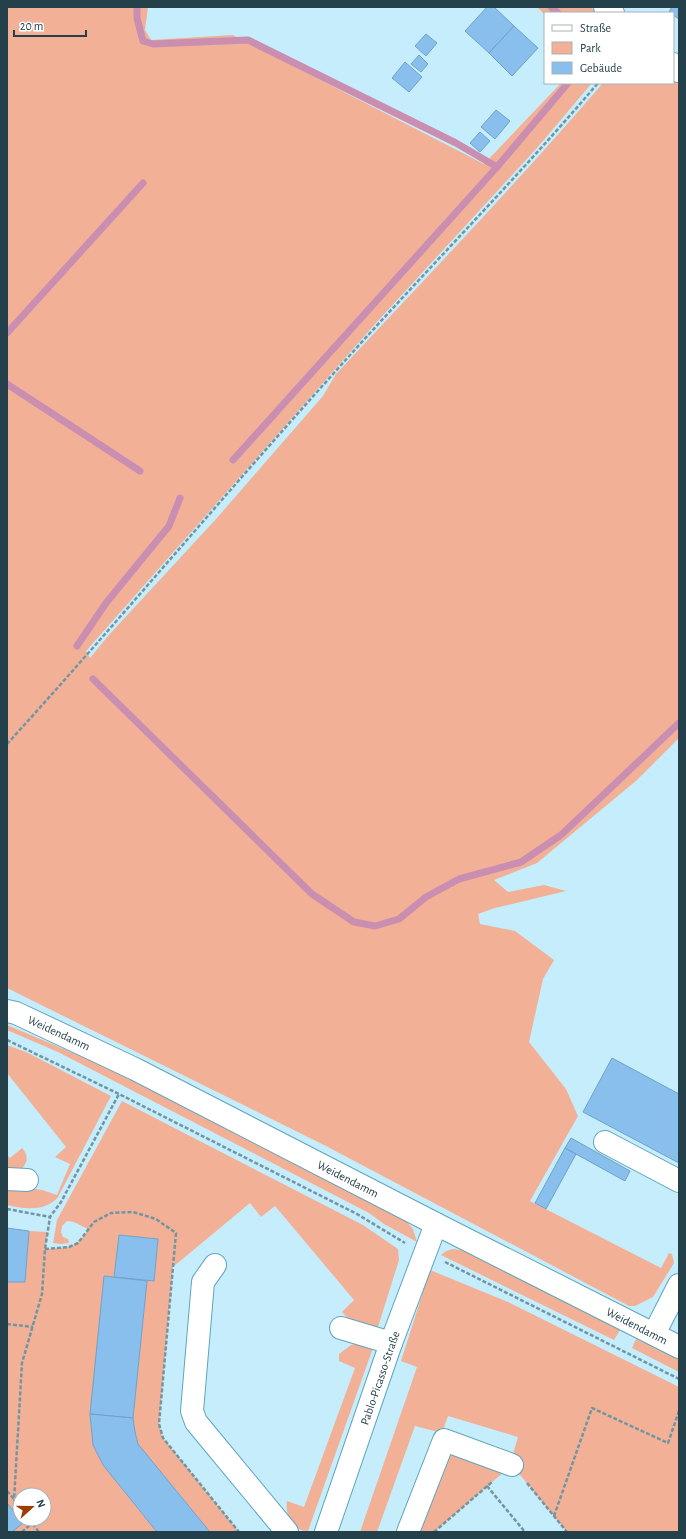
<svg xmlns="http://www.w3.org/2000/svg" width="686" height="1539" viewBox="0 0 686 1539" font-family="'Alegreya Sans',sans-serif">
<rect width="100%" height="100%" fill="#c5edfc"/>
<g fill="#f2b196" fill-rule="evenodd">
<path d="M7,7H148L145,30L151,40L233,35L484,164L561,83H592L537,148L375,324L86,651L90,658L108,636L216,519L323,396L336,374C426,278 517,183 603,83H673V74L679,81V738L637,780L537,863L494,880L508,892L544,885L566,891L495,908L478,914L480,924L515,931L554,960L543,979L529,1042L566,1089L578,1116L530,1201L661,1268L669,1253L672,1254L674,1263L653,1297L635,1306H629L326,1146L7,988Z"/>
<path d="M537,7H590L599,13H545V15Z"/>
<path d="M7,1025L99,1064L405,1220L413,1229L417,1242L384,1224L369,1213L58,1052L7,1030Z"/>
<path d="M7,1045L28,1053L111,1096L58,1197C46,1212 23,1209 7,1205V1185L42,1190L57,1195L70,1164L55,1157L66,1147L7,1073Z"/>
<path d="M122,1101L363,1225L398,1249L399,1260L377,1330L354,1325L342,1312L354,1300L275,1206L261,1217L250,1203L173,1267L159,1424L163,1438L239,1532H210L138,1444L135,1432L133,1418L147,1281H154L158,1239L119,1235L114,1277L90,1414L93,1445L103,1465L157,1532H7V1282H25L29,1231L48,1232L45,1249C66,1247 78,1249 88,1229C81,1226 75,1221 67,1221L62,1226L61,1232L63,1237L68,1239L69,1243L61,1244L53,1243L57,1220ZM20,1495H44V1519H20Z"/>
<path d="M22,1148C31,1158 26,1167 16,1173L7,1172V1155L10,1158Z"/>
<path d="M453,1249L462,1250L620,1330L614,1340L441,1255L446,1251Z"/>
<path d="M430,1270L508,1302L679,1387V1532H567L512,1465L434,1532H408L444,1440L510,1464L518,1437L448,1416L442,1433L415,1426L377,1532H360L417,1367L401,1361Z"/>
<path d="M636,1339L679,1359V1372L632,1348Z"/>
<path d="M359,1343L373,1348L308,1531C292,1531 285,1515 287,1501L304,1507L355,1368L339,1361V1354L351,1345Z"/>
</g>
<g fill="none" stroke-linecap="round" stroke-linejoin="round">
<g stroke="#ca8eb1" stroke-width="7">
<path d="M137,7V18L143,41L153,44L248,40L456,143L497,167"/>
<path d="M551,7L558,13"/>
<path d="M7,333L143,183"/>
<path d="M7,384L140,471"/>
<path d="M233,460L497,167L568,83"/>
<path d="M77,646L106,603L169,526L180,498"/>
<path d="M93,679L312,894L354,922L375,926L399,919L426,897L459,879L521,862L561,835L679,723"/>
</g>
</g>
<g fill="#88bfec" stroke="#71a1c8">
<path d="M487,7H494L514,26L489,53L465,31Z"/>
<path d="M672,7H679V19L673,15V13L669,12Z"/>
<path d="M514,26L538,48L512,76L489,53Z"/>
<path d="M426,34L437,43L426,56L415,46Z"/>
<path d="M419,55L428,64L421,72L411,64Z"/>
<path d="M405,62L422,77L409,92L392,78Z"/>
<path d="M496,110L510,121L495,139L481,127Z"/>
<path d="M480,132L490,141L480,152L470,143Z"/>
<path d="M612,1058L679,1094V1163L583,1112Z"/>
<path d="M571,1138L630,1171L625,1181L565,1148Z"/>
<path d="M565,1148L576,1154L546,1209L535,1203Z"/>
<path d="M7,1228L29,1231L25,1282H7Z"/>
<path d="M119,1235L158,1239L154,1281L114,1277Z"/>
<path d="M104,1276L147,1281L133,1418L90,1414Z"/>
<path d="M90,1414L133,1418L135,1432L138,1444L210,1532H157L103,1465L93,1445Z"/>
<path d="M7,1503L23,1523L12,1532H7Z"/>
</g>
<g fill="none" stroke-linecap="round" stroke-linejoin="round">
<g stroke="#60a4bc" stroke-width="24">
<g id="minor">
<path d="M605,7L613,13"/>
<path d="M673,64L679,71"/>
<path d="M7,1011L16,1013L135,1069L436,1224L679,1347"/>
<path d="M605,1142L679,1181"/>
<path d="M7,1179L27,1180"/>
<path d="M215,1265L203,1282L192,1411L196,1422L287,1532"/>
<path d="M341,1328L391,1343"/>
<path d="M654,1334L679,1285"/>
<path d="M326,1532L391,1343L436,1224"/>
<path d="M408,1532L444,1440L512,1465"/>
</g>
</g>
<g stroke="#7395a2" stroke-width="2.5" stroke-dasharray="4 2" stroke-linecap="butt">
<path d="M7,744C118,622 224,495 334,373C421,275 513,183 598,83"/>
<path d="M7,1040L119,1094L357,1214L405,1243"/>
<path d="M7,1209L50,1217"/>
<path d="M45,1249L69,1247L78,1243L94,1222L111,1213L133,1212L156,1219L176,1233L159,1424L163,1438L239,1532"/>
<path d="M445,1262L679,1379"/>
<path d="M7,1324L33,1327"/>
<path d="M527,1483L567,1532"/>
<path d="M487,1486L525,1532"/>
<path d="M7,1491L14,1499"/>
<path d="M20,1507L14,1500L22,1363L42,1294L45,1249L50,1217L61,1202L119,1094"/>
<path d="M554,1516L592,1408L668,1443L679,1411"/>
<path d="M29,1519L39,1532"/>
<path d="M22,1532L32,1523"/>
<path d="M434,1532L492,1482"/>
</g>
<use href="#minor" stroke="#fff" stroke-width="22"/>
</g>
<g text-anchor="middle" stroke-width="3" stroke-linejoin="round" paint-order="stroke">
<g font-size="12" fill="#24404b" stroke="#fff">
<text transform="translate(59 1033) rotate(25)" y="4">Weidendamm</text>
<text transform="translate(348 1179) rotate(27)" y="4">Weidendamm</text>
<text transform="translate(637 1326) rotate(27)" y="4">Weidendamm</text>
<text transform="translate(380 1378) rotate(-71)" y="4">Pablo-Picasso-Straße</text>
</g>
</g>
<rect width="686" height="1539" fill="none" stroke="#24404b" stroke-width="16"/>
<rect x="544" y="12" width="130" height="72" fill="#ffffff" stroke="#a7b3b7"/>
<rect x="552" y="25" width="20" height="6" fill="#ffffff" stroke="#a7b3b7"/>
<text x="580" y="32" font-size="12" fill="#24404b">Straße</text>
<rect x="552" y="42" width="20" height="12" fill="#f2b196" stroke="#a7b3b7"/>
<text x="580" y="52" font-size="12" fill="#24404b">Park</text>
<rect x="552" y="62" width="20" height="12" fill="#88bfec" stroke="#a7b3b7"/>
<text x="580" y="72" font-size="12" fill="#24404b">Gebäude</text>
<g transform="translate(32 1507) rotate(69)"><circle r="19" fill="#ffffff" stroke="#a7b3b7"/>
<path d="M0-3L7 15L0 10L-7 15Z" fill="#9e3b00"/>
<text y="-6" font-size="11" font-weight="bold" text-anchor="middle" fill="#24404b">N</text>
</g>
<path d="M14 30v6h72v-6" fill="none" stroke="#24404b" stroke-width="2"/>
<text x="20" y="30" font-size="12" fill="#24404b" stroke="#ffffff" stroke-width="3" paint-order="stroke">20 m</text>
</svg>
